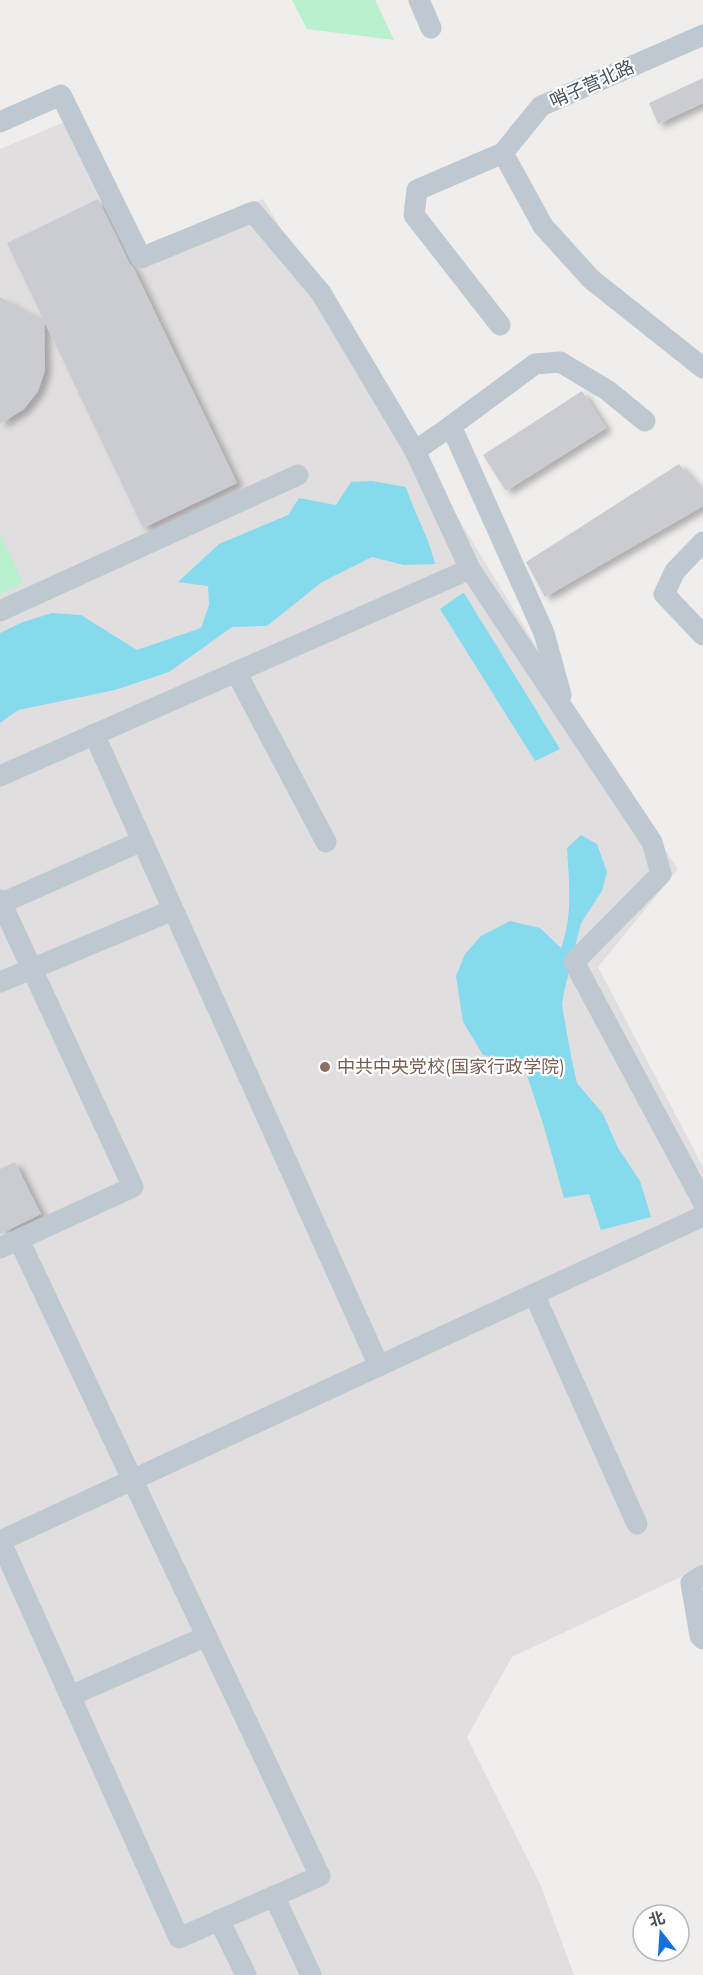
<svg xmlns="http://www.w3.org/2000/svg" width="703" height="1975" viewBox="0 0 703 1975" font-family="Montserrat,'Noto Sans SC',sans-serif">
<defs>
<filter id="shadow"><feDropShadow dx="6" dy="4" stdDeviation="3" flood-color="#0004"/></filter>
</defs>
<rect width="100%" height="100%" fill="#f0eded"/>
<path fill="#e1dedf" d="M67,121L142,246L263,199L618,780L678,869L598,967L703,1167V1562L681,1577L512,1657L467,1737L541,1886L574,1975H0V149Z"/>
<g fill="#b9f0ce">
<path d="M292,0H375L394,40L307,29Z"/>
<path d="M0,534L23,583L0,594Z"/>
</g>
<g fill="#85daee">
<path d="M372,481L406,487C414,513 429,537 435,564L404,565L372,557L322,582L267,626L232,627L169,672L115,690L18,710L0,723V633L23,622L52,613L81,615L137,650L201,628L209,605L208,586L178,582L219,544L288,515L299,498L336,505L351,482Z"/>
<path d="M463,593H464L560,749L535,761L440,609Z"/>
<path d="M581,835L597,844L607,872L602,891L581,923L564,992L562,1005L571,1056L577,1083L603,1114L618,1148L640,1181L651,1217L601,1230L589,1194L564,1198L544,1127L523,1063L483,1055L463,1022L456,976L465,954L481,936L510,921L540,928L561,948C573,916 569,882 567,848Z"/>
</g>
<g fill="#caccd2" filter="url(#shadow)">
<path d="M703,78V103L658,124L649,103Z"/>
<path d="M98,199L130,264L134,269L237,483L143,528L7,243Z"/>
<path d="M0,297L44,322L45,370L38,391L24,409L0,424Z"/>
<path d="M582,391L606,428L506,491L483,455Z"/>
<path d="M679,464L703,492V506L545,597L526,562Z"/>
<path d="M15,1162L41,1214L0,1234V1169Z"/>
</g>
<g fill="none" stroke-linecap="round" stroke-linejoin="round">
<g stroke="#bdc8d0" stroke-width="21">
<path d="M419,0L431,28"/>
<path d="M0,122L61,95L141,258L253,212L321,293L415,451L470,569L652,842L661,874L574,962L703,1202"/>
<path d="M503,153L543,226L591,279L703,368"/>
<path d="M500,325L414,215L417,190L503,153L541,106L703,35"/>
<path d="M451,426L535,364L560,362L607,390L645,421"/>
<path d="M415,451L451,426L544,633L561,695"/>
<path d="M703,542L675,571L664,594L703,635"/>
<path d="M0,611L298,475"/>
<path d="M236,672L326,842"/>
<path d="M94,734L379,1366"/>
<path d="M0,776L470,569"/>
<path d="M0,900L133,1187L0,1248"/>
<path d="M0,904L142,841"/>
<path d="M0,982L173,910"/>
<path d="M534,1294L637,1524"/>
<path d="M0,1540L179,1938L320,1876L19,1240"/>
<path d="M0,1541L703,1216"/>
<path d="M703,1575L691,1583L700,1636L703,1639"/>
<path d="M70,1696L207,1636"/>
<path d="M274,1896L311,1975"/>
<path d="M219,1920L246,1975"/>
</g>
</g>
<circle fill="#8d6e63" stroke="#fff" stroke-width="2" cx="325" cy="1067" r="6"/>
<g text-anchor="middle" stroke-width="4.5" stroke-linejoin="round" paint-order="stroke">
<g font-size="18" fill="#45515b" stroke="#fff">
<text transform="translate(592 84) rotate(-24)" y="6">哨子营北路</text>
</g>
<g font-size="18" fill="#785e54" stroke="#fff" text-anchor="start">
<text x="337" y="1073">中共中央党校(国家行政学院)</text>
</g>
</g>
<g transform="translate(661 1933) rotate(343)"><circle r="28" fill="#ffffff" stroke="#b5b9bd" stroke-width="1.5"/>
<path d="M0-4.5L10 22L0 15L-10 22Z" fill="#1371e4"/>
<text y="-9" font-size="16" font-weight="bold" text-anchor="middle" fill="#45515b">北</text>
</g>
</svg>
